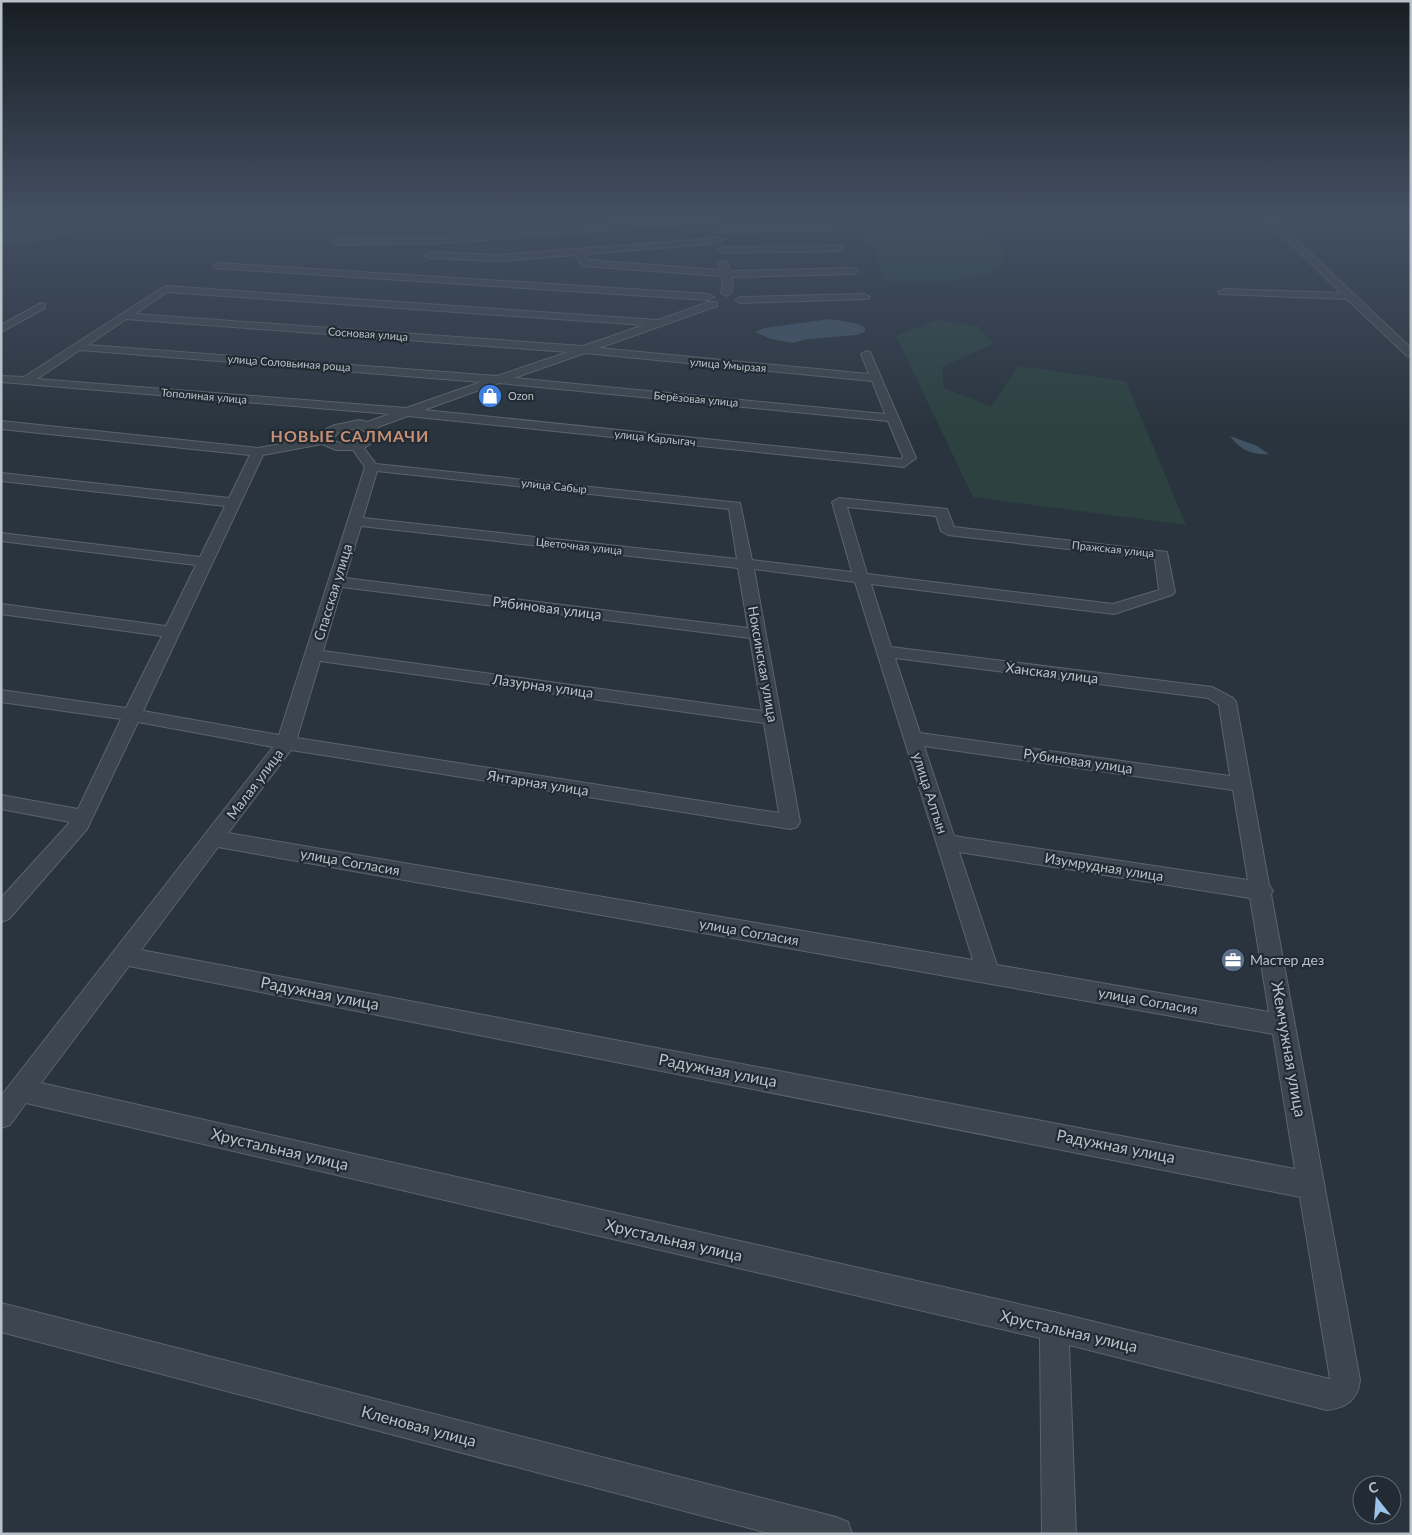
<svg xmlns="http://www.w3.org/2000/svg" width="1412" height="1535" viewBox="0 0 1412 1535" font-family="Lato,sans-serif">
<rect width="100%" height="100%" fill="#29343e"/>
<g fill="#2c4140">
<path d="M10,216H113L102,227L51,240L1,245V226Z"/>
<path d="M866,216H956L978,228L1001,246C1002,251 1005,260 1002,265C990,284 904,283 883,280L873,247L865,239L863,234Z"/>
<path d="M936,320L978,326L993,344L942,367L944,388L991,406L1018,366L1126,381L1186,525L973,497L896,336Z"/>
</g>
<g fill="#415465">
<path d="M830,319L855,323L865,327V332L856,335L807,339L793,343L771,339L755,332L764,328Z"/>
<path d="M1230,436L1257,446L1269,454C1253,456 1239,449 1230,436Z"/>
</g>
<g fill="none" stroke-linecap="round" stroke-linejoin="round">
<g stroke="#5b646c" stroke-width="2">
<g id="minor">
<path d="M714,216L717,217V221L445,243L334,245L330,242L334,239L445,237Z"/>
<path d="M1262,216H1271L1411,348V357L1407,356L1347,299L1220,294L1218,292L1223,289L1341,293Z"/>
<path d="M837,225L838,227L834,230L716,232L712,229L716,226Z"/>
<path d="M719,238L722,239V243L585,254L587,260L720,270L718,263L723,260L728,263L730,271L853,268L858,271L853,274L731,277L733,285L731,293L726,296L721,293L723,285L721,276L584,266L581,265L576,255L499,261L429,258L424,255L429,252L499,255Z"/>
<path d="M844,246V250L841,251L721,253L716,250L721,247Z"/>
<path d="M218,263L709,294L714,297L709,300L215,268L213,266Z"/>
<path d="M165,286L658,320L709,302H717V306L599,348L869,374L861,354L866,351L870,352L916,458L904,467L408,416L378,427L381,434L375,441L364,448L376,464L740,503L752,560L852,572L832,502L839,498L947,509L954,527L1167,552L1175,592L1172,595L1114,614L871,584L891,647L1212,687L1233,698L1236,702L1269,885L1273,891L1271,894L1360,1380C1358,1400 1346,1408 1327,1410L1069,1345L1076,1534H1042L1040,1338L26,1103L10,1125L1,1128V1096L273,747L138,722L87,829L9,919L1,922V898L70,822L1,809V795L78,809L121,719L1,702V690L126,708L162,636L1,614V604L166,626L196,565L1,541V533L200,557L225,506L1,481V473L229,498L250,455L1,429V421L258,448L320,437L326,429L335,425L360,420L367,422L390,414L1,382V376L24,377ZM167,292L644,325L583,346L135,314ZM126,319L568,352L497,376L88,345ZM80,350L481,382L406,408L37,379ZM585,353L872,381L885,414L514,378ZM499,383L888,421L903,457L901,459L424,410ZM359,428L369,434C359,443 344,448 332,439L339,432ZM322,444L336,450H353L365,467L279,735L143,711L263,455ZM377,471L729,509L737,559L363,518ZM847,507L936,516L941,531L948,535L1155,559L1159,590L1113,604L867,574ZM361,526L738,568L748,628L345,578ZM754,569L855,582L973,960L228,833L291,750L790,829L797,827L800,822ZM342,587L750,638L762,711L323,651ZM895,658L1208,698L1219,705L1230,776L920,733ZM320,661L764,723L779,813L297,738ZM924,746L1233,790L1248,880L954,836ZM218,847L1273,1034L1295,1169L141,950ZM959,852L1250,898L1269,1012L997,965ZM129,966L1300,1197L1330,1379L1054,1312L41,1083Z"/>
<path d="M865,294L870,297L868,299L740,303L735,300L740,297Z"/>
<path d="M41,303L45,304V308L1,332V325Z"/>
<path d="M1,1303L836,1517L848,1522L852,1534H772L1,1332Z"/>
</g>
</g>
<use href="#minor" fill="#3d464e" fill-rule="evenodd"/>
</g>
<linearGradient id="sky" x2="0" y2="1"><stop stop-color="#171d22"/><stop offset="0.5" stop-color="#435063"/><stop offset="1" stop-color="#435063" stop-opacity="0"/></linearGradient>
<rect width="1412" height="431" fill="url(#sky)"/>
<defs>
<g id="shop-disc" transform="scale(1.25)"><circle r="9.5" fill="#3f7fe0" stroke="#222b33"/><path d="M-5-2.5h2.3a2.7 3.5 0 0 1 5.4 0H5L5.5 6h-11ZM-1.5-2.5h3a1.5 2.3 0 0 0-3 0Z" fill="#fff"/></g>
<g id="office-disc" transform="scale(1.25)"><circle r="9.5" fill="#5c6f8a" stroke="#222b33"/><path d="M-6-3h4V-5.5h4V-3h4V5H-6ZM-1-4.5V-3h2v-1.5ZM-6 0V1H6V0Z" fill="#fff"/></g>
</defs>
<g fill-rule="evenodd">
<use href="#shop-disc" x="490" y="396"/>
<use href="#office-disc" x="1233" y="960"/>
</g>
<g text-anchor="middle" stroke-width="4.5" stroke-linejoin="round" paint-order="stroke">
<g font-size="11" fill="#b9c1c9" stroke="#222b33">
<text transform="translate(368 334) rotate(4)" y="4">Сосновая улица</text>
<text transform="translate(289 363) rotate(4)" y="4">улица Соловьиная роща</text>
<text transform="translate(728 365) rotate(5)" y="4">улица Умырзая</text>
<text transform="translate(204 396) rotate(5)" y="4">Тополиная улица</text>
<text transform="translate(696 399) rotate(5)" y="4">Берёзовая улица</text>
<text transform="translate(655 438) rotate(6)" y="4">улица Карлыгач</text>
<text transform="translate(554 486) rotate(6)" y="4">улица Сабыр</text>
<text transform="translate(579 546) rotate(6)" y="4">Цветочная улица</text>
<text transform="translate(1113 549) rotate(6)" y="4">Пражская улица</text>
</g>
<g font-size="11" fill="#b9c1c9" stroke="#222b33" text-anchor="start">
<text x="508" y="400">Ozon</text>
</g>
<g font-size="14" fill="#b9c1c9" stroke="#222b33">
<text transform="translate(333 592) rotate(-73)" y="5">Спасская улица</text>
<text transform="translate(547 608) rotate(7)" y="5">Рябиновая улица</text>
<text transform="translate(763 664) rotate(80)" y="5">Ноксинская улица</text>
<text transform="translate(1052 673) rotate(7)" y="5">Ханская улица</text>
<text transform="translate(543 686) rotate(8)" y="5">Лазурная улица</text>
<text transform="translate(1078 761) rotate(8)" y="5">Рубиновая улица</text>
<text transform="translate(538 783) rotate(9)" y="5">Янтарная улица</text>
<text transform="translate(255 784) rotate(-53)" y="5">Малая улица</text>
<text transform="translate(930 793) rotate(72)" y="5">улица Алтын</text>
<text transform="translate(350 862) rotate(10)" y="5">улица Согласия</text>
<text transform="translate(1104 867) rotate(9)" y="5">Изумрудная улица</text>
<text transform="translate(749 932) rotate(10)" y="5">улица Согласия</text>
<text transform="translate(1148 1001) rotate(10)" y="5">улица Согласия</text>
</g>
<g font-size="14" fill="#b9c1c9" stroke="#222b33" text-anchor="start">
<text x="1250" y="965">Мастер дез</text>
</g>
<g font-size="16" font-weight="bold" letter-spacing="1" fill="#c88f74" stroke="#222b33">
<text x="350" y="442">НОВЫЕ САЛМАЧИ</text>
</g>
<g font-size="16" fill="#b9c1c9" stroke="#222b33">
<text transform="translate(320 993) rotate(11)" y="6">Радужная улица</text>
<text transform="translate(1289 1049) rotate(80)" y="6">Жемчужная улица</text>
<text transform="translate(718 1070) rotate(11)" y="6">Радужная улица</text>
<text transform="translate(1116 1146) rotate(11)" y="6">Радужная улица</text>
<text transform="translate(280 1149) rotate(13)" y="6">Хрустальная улица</text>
<text transform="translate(674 1240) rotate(13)" y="6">Хрустальная улица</text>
<text transform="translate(1069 1331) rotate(13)" y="6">Хрустальная улица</text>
<text transform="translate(419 1426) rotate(15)" y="6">Кленовая улица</text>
</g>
</g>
<rect width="1412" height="1535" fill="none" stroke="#b9c1c9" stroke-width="5"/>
<g transform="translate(1377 1500) rotate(343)"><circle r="24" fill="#222b33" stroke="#5e676f"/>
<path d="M0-4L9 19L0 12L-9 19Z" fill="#9bc3eb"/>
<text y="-8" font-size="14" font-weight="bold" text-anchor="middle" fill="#b9c1c9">С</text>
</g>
</svg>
